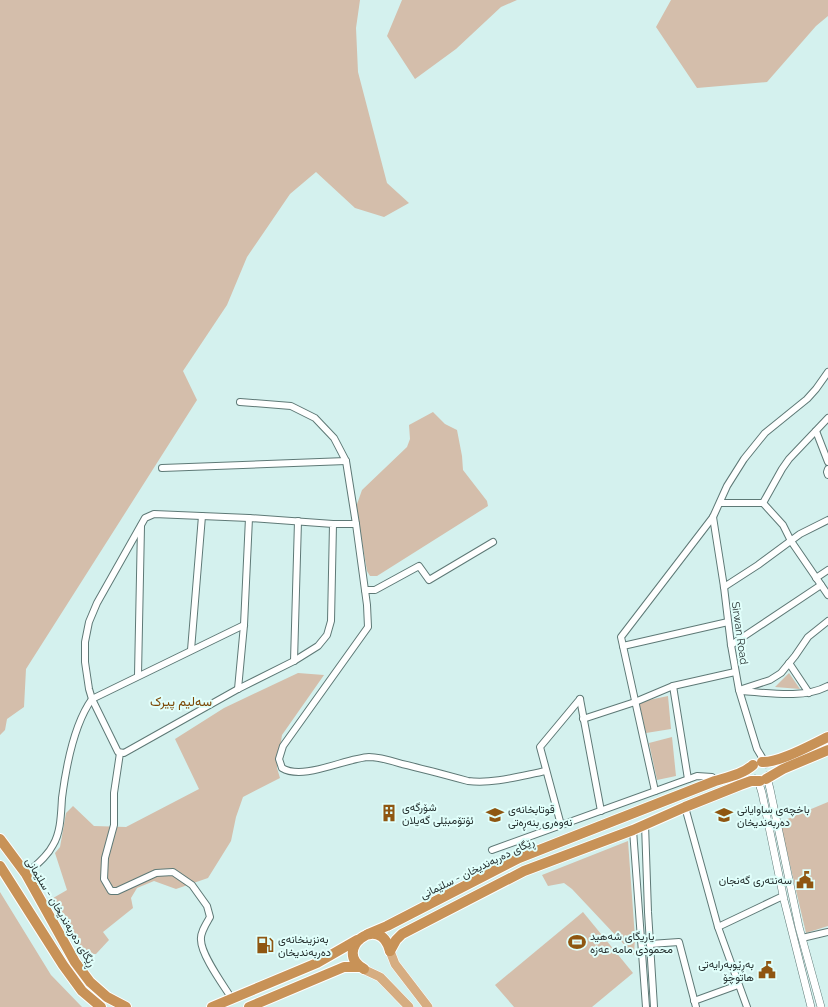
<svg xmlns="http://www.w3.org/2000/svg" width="828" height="1007" viewBox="0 0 828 1007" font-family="Raleway,Vazirmatn,sans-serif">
<rect width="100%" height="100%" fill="#d4f1ee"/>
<g fill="#d4beab">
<path d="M0,0H360L356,28L358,72L387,183L409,203L384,217L355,208L316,172L290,194L247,257L227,305L183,371L197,400L26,669L24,707L7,719L5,730L0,735Z"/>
<path d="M402,0H517L501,7L456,49L415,79L387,36Z"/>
<path d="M671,0H828V16L816,26L767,82L697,88L656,27Z"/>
<path d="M433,412L445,424L457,430L462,456L463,470L487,501L488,506L377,576H370L367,571L356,507L362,490L407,447L410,439L409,425Z"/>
<path d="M298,673L324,675L282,735L277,768L280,778L243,797L236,817L231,841L208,878L176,889L154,881L137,888L131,898L133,908L103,932L109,940L96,954H84L72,934L48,901L67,890L55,853L60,847L66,813L73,806L94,826L126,827L199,789L175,739L224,708Z"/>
<path d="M789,673L800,689L775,687Z"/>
<path d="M668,696L671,729L646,733L639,702Z"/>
<path d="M672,737L676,776L657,780L649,743Z"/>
<path d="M828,802V926L806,933L780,822Z"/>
<path d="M628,841L635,938L634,955L572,889L564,883L548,886L542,875Z"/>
<path d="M0,892L51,975L82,1007H0Z"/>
<path d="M583,912L633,973L592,1007H514L495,985Z"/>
</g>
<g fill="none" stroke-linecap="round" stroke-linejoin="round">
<g stroke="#5e7976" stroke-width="8">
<g id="minor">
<path d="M240,402L291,406L315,418L334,438L346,461L356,524L367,605L368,627L283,746L279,759L282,768C303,781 346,758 369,757C380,757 392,761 402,764C424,769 446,775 468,781C494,784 520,776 546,771"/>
<path d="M816,431L828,462"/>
<path d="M162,468L346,461"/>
<path d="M828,469L827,472L828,475"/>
<path d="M720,503H763L782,469L789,459L828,418"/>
<path d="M763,503L783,525L791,541L828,595"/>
<path d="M713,517L724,587L731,645L739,690L757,749L766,764"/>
<path d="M333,524L331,621L327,635L318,646L294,661L238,689L124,753L118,752L92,699L89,689L85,662V642L89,622L97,603L145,518L154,514L249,518L333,524H356"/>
<path d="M816,578L828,570"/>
<path d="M724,587L758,565L800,534L828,520"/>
<path d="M365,590H375L419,566L429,580L493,542"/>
<path d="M731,645L821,585"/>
<path d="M623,646L728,622"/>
<path d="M191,650L202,516"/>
<path d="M294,661L298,521"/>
<path d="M789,663L809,693"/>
<path d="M138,675L141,526"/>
<path d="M673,686L688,779"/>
<path d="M238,689L244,625L249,518"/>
<path d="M739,690L770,680L781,673L795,656L808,637L828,621"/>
<path d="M742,691C769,693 804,699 828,686"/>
<path d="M580,699L601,811"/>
<path d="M583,719L635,702L673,686L735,672"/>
<path d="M120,753L114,793V825L105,858L104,879L111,891H117L156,873L173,872L192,885L207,906L210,917C206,924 200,933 201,940C201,955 224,986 232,999"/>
<path d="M655,791L621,637L713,517L727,486L744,459L765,433L807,399L816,389L828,372"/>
<path d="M685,807L718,927L747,1007"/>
<path d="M645,824L648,912L654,1007"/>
<path d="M561,825L540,747L580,699"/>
<path d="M633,830L646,1007"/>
<path d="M492,850L697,776L712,777L715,781"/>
<path d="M26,874C36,865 47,857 53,845C61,832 61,813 62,798C66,767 74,724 92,699L244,625"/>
<path d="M718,927L783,896"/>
<path d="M802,938L828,932"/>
<path d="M650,944L679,942L696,1007"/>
<path d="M694,1001L738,985"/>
</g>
</g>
<g stroke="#5e7976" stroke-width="8">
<g id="tertiary">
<path d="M769,775L768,781L770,789L799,927L821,1007"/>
<path d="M755,779L759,783L762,793L784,900L811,1007"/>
</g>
</g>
<g stroke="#fff" stroke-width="10">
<g id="primary">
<path d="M390,951L395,964L428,1007"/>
<path d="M365,970L380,977L409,1007"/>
</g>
</g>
<g stroke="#fff" stroke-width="12">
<g id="trunk">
<path d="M762,762C779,763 811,745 828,737"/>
<path d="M766,779L783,769L828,750"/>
<path d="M0,839L26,874L75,962L90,982L107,997L126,1007"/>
<path d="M0,866L63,965L82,991L101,1007"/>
<path d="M368,934L387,926L519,858L715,781C728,777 743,774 753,765"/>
<path d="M390,951L396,940L402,934L524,871L633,830L685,807L740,785L751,781H760"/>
<path d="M364,969C331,951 380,911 390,951"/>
<path d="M212,1007L317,963L357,940"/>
<path d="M249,1007L344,967H360"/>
</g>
</g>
<use href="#minor" stroke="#fff" stroke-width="6"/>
<use href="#tertiary" stroke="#fff" stroke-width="7"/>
<use href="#primary" stroke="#d6ad81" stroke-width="9"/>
<use href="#trunk" stroke="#c89257" stroke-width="10"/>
</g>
<defs>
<g id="building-bare" transform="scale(1.38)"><path d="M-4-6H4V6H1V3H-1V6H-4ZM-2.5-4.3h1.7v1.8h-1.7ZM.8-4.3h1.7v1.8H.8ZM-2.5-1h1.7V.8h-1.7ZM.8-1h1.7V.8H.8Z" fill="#8f5611" stroke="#e1fffb" stroke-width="2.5" paint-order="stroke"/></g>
<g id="school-bare" transform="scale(1.38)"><path d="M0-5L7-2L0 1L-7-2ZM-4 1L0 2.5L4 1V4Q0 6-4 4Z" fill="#8f5611" stroke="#e1fffb" stroke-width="2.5" paint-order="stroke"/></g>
<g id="civic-bare" transform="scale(1.38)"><path d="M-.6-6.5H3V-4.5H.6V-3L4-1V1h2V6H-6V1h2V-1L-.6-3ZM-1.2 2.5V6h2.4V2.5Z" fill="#8f5611" stroke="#e1fffb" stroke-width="2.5" paint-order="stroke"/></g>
<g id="stadium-bare" transform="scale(1.38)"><path d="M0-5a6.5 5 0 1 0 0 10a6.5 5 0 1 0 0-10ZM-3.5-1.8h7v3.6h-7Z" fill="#8f5611" stroke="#e1fffb" stroke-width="2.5" paint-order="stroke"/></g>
<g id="fuel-bare" transform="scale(1.38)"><path d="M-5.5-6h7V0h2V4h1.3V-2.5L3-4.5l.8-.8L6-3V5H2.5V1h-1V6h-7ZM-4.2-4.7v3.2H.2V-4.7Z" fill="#8f5611" stroke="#e1fffb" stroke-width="2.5" paint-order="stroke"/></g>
</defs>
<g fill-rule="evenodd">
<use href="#building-bare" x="389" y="813"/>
<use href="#school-bare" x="495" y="815"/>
<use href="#school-bare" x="724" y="815"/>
<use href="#civic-bare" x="805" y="880"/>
<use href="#stadium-bare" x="577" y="942"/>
<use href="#fuel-bare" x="265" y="945"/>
<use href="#civic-bare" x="767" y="970"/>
</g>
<g text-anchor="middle" stroke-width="4" stroke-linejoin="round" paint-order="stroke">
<g font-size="11" fill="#263130" stroke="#e1fffb">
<text transform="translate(740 633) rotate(82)" y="4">Sirwan Road</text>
<text transform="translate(477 868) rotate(-26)" y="4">ڕێگای دەربەندیخان - سلێمانی</text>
<text transform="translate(61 912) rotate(59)" y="4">ڕێگای دەربەندیخان - سلێمانی</text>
</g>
<g font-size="11" fill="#263130" stroke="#e1fffb" text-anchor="start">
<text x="402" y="811">شۆرگه‌ى<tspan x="402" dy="13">ئۆتۆمبێلى گه‌یلان</tspan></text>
<text x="508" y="813">قوتابخانەی<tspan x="508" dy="13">نەوەری بنەڕەتی</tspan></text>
<text x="737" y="813">باخچەی ساوایانی<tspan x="737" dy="13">دەربەندیخان</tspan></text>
<text x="792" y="884" text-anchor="end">سەنتەری گەنجان</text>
<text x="590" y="940">یاریگاى شه‌هید<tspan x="590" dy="13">محمودى مامه‌ عه‌زه</tspan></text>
<text x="278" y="943">بەنزینخانەی<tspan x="278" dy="13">دەربەندیخان</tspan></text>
<text x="754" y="968" text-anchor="end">بەڕێوبەرایەتی<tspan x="754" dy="13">هاتوچۆ</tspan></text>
</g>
<g font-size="13" fill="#7c4806" stroke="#e1fffb">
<text x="181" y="706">سەلیم پیرک</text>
</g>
</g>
</svg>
